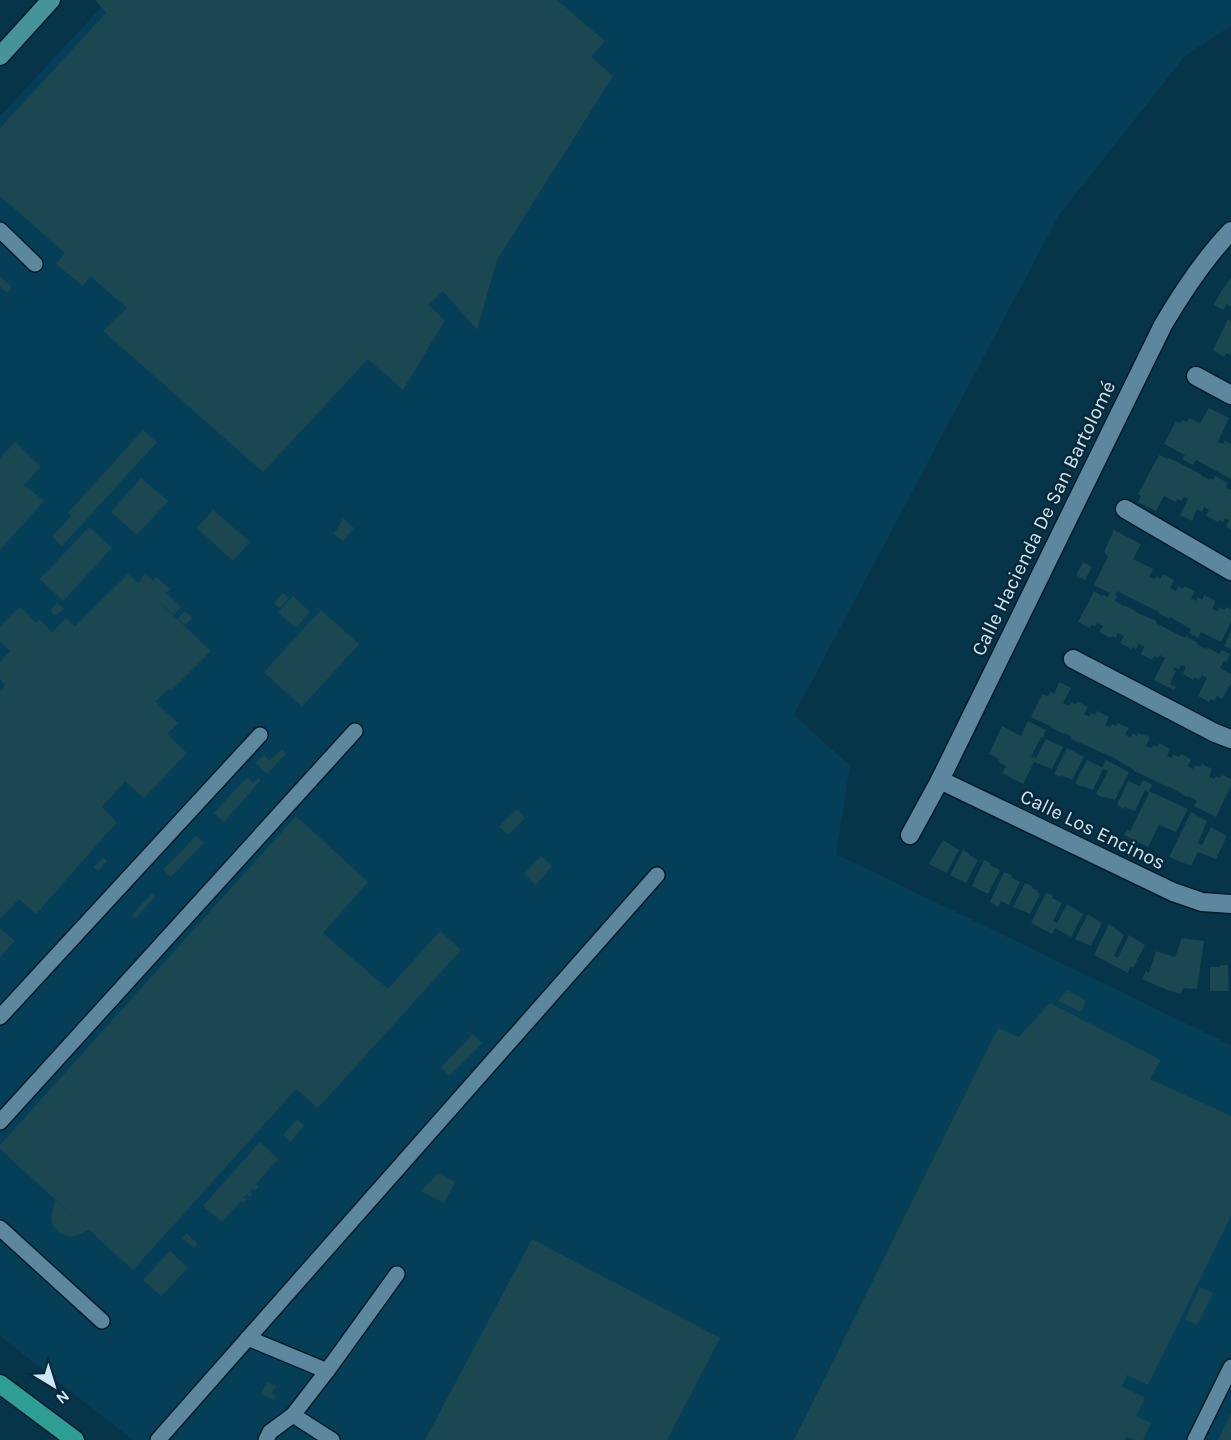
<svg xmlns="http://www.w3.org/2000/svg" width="1231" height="1440" viewBox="0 0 1231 1440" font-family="Karla,sans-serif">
<rect width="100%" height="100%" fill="#063449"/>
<path fill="#053f57" d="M108,0H1231V26L1185,56L1059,215L794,715L850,766L836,854L1231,1045V1440H133L0,1336V116Z"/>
<g fill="#1a4750">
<path d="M95,0H557L605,41L591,57L613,76L497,260L477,330L443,291L428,305L445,320L403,390L368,359L263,472L103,331L127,308L90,276L83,286L56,264L65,253L0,196V128L106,13Z"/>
<path d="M0,276L12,287L7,293L0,286Z"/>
<path d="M1231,278V307L1227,304L1223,310L1214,305L1221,291Z"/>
<path d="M1228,319L1231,321V352L1230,355L1226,353L1224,357L1213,350Z"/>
<path d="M1209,408L1229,418L1218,442L1223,444L1225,440L1231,444V479L1196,460L1193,465L1182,459L1185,455L1164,444L1176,421L1181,423L1182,420L1187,422L1189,418L1200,423Z"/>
<path d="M143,430L157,442L62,546L52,537L71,516L68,513Z"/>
<path d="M15,442L41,467L24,485L44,501L0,550V458Z"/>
<path d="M1159,455L1168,459L1169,458L1201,474V475L1210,480V478L1213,480L1215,476L1228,483L1226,488L1231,490V530L1226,527L1229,520L1225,518L1223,522L1219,520L1218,522L1206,516L1209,510L1204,507L1202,512L1197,509L1192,521L1180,515L1188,499L1184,497L1182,501L1177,499L1176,502L1164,496L1156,511L1138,502L1141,496L1138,494Z"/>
<path d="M141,478L168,501L137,535L111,512Z"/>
<path d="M213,510L250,542L233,561L197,528Z"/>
<path d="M343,518L354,528L343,541L334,534Z"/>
<path d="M89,527L112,548L63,601L40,579Z"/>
<path d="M1114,530L1141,544L1133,559L1153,569L1149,577L1154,579L1156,576L1160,579L1163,574L1174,580L1170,588L1176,591L1178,586L1182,589L1184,586L1195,591L1191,598L1196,601L1198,597L1202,600L1204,595L1216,601L1212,609L1217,611L1219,607L1224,610L1226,607L1231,609V622L1221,642L1201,632L1198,638L1189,633L1191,629L1170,617L1169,619L1158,613L1159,612L1117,591L1115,595L1117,596L1115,601L1124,606V605L1136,611L1135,612L1157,621L1156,623L1185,638L1186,636L1198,643L1197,644L1206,649L1207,647L1219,654L1222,650L1230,654L1226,662L1224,661L1220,668L1231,674V683L1222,699L1217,696L1214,701L1211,699L1209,702L1198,696L1207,678L1202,675L1199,680L1195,677L1193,680L1183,674L1186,667L1181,665L1179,670L1174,667L1173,670L1176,671L1170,684L1176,687L1174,690L1154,680L1165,658L1160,655L1158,658L1154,656L1152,660L1141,654L1144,647L1139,644L1136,649L1133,647L1131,649L1120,643L1124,636L1118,633L1116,638L1112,636L1111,638L1099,632L1103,626L1097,623L1095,627L1091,625L1090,628L1078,622L1094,591L1102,596L1103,595L1108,597L1110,593L1094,585L1108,557L1104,552Z"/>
<path d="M1083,562L1092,567L1085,580L1076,575Z"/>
<path d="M128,574L138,583L145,574L153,581L156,577L170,589L166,593L181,607L174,615L156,599L211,651L172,690L170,688L155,702L178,723L167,734L187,753L144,798L125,781L102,807L117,822L36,914L19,899L0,919V690L5,685L0,679V662L10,651L0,641V626L20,607L36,623L40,619L52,633L66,618L75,626Z"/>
<path d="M283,593L289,598L279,608L274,603Z"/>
<path d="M293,596L310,612L296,628L278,612Z"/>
<path d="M57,603L64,609L57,615L53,614L51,609Z"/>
<path d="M321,610L359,644L302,707L264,672Z"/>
<path d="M185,611L192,618L185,625L178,618Z"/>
<path d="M1231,631V649L1224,646Z"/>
<path d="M1059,682L1071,688L1063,703L1069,706L1071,702L1076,704L1077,701L1088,707L1084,714L1089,717L1091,713L1095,715L1097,711L1109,717L1105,725L1110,727L1112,724L1116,726L1118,723L1129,728L1125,735L1131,737L1133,733L1137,736L1138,733L1150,737L1146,746L1152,748L1154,745L1157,747L1159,743L1170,749L1167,756L1172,758L1173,754L1179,757L1181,754L1191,759L1188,766L1193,769L1195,765L1200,767L1202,764L1212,769L1209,777L1214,779L1216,776L1220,778L1222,775L1231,779V786L1216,817L1194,806L1197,801L1188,796L1187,797L1168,786V787L1134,771V770L1114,758L1071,739L1072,737L1064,733V734L1051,728L1052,727L1031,717L1042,694L1048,696L1050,691L1054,694Z"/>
<path d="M1028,721L1046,730L1043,738L1041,737L1031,757L1036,758L1046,739L1063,747L1052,769L1034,762L1023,784L1002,773L1006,766L998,762L999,759L989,754L1002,726L1021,736Z"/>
<path d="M1067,748L1084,757L1072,780L1061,775L1060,777L1054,774Z"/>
<path d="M282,749L286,754L267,774L256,763L264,755L270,761Z"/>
<path d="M1087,760L1102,767L1106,760L1129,772L1115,800L1104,797L1103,798L1096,794L1108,771L1103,769L1093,790L1083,786L1082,787L1075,783Z"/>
<path d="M247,777L253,783L258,778L261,780L224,822L214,813Z"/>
<path d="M1143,780L1153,785L1149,791L1188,809L1176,832L1159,825L1148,847L1124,835L1127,829L1130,831L1149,793L1145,790L1135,811L1124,807L1123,809L1117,805L1128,781L1140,786Z"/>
<path d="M517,809L525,818L508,835L499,826Z"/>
<path d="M1191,812L1207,821L1198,843L1202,845L1211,827L1227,836L1216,859L1198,852L1191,866L1169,857Z"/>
<path d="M296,816L368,882L323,933L388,989L440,931L461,950L318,1108L296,1089L133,1270L89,1230L78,1235L71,1237L63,1235L57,1231L52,1224L51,1217L55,1200L84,1226L0,1149V1145Z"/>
<path d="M196,836L204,843L171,877L163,870Z"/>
<path d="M943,840L959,850L947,873L929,864Z"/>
<path d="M963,850L970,854L969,855L978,860L966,883L950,875Z"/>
<path d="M541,856L552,866L536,885L524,874Z"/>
<path d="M103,857L107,861L98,871L94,867Z"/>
<path d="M984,860L991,863L990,865L1000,870L988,894L972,886Z"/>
<path d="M1004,872L1012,875L1011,877L1020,882L1009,905L1001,901L998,907L990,902Z"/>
<path d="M1025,883L1032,886V888L1038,891L1037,892L1040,894L1030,914L1013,907Z"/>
<path d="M152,893L155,897L135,919L132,915Z"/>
<path d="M1046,893L1053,895L1052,898L1062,903L1053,921L1057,923L1067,904L1083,914L1071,937L1055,928L1052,934L1031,923Z"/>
<path d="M1088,914L1102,923L1091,946L1075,939Z"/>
<path d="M1109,924L1124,935L1114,956L1118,958L1129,935L1145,945L1133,968L1130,967L1128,973L1094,955Z"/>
<path d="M0,928L15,941L0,957Z"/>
<path d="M1182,938L1204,941L1197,989L1183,988L1181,994L1165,989L1142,979L1146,971L1149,973L1156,951L1175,957Z"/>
<path d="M1220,965H1228L1229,991H1210V967H1220Z"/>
<path d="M1067,990L1086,1001L1081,1012L1058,1001Z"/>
<path d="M1050,1003L1161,1060L1150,1079L1231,1116V1216L1148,1385L1127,1375L1122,1386L1145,1398L1136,1416L1151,1423L1143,1440H1135L1126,1436L1124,1440H794L998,1028L1019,1037Z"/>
<path d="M473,1034L482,1043L449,1076L441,1067Z"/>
<path d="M297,1119L304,1126L290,1142L283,1135Z"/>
<path d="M260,1142L278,1159L256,1184L259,1187L255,1191L252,1188L250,1191L252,1194L250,1197L247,1194L243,1198L246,1200L243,1203L241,1201L222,1222L203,1206Z"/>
<path d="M438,1173L455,1182L444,1203L421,1191Z"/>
<path d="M186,1233L198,1244L194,1248L182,1238Z"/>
<path d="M532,1239L720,1338L667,1440H425Z"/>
<path d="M170,1251L188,1268L161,1296L143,1280Z"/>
<path d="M1200,1287L1213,1293L1197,1325L1185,1319Z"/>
<path d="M267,1382L276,1386L272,1393L276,1395L274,1400L261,1394Z"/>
<path d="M1231,1413V1440H1218Z"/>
</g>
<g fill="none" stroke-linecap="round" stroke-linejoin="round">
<g stroke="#001b2a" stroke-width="18">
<g id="lane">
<path d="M0,230L35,264"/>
<path d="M0,1017L260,735"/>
<path d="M0,1122L355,731"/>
<path d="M0,1228L102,1321"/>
<path d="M248,1338L327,1371L293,1415L270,1432L266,1440"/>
<path d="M327,1371L397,1274"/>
<path d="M293,1415L332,1440"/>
<path d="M158,1440L657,875"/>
<path d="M1195,1440L1231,1367"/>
</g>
</g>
<g stroke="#001b2a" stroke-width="21">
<g id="street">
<path d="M1196,376L1231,395"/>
<path d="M1125,509L1231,571"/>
<path d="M1073,659L1215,733L1231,739"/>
<path d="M940,780L1173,892L1202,902L1231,904"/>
<path d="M910,835L940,780L1163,325C1183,291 1204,259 1231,231"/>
</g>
</g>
<g stroke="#001b2a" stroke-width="21">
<path id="secondary" d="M0,56L51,0"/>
</g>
<g stroke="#001b2a" stroke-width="21">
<path id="primary" d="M0,1384L75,1440"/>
</g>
<use href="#lane" stroke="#5d879f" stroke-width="15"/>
<use href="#street" stroke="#5d879f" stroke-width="18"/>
<use href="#secondary" stroke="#46939a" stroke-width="18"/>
<use href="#primary" stroke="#2e9e95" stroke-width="18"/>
</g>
<g text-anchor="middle" stroke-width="5" stroke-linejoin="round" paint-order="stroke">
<g font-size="20" fill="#d0e6f3" stroke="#082939">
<text transform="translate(1043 518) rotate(-64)" y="7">Calle Hacienda De San Bartolomé</text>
<text transform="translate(1093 829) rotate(26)" y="7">Calle Los Encinos</text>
</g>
</g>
<g transform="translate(54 1386) rotate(142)" stroke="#082939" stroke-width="4.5" paint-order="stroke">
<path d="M0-4.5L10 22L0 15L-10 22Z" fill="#d0e6f3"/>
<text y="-9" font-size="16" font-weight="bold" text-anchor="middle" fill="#d0e6f3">N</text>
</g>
</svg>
